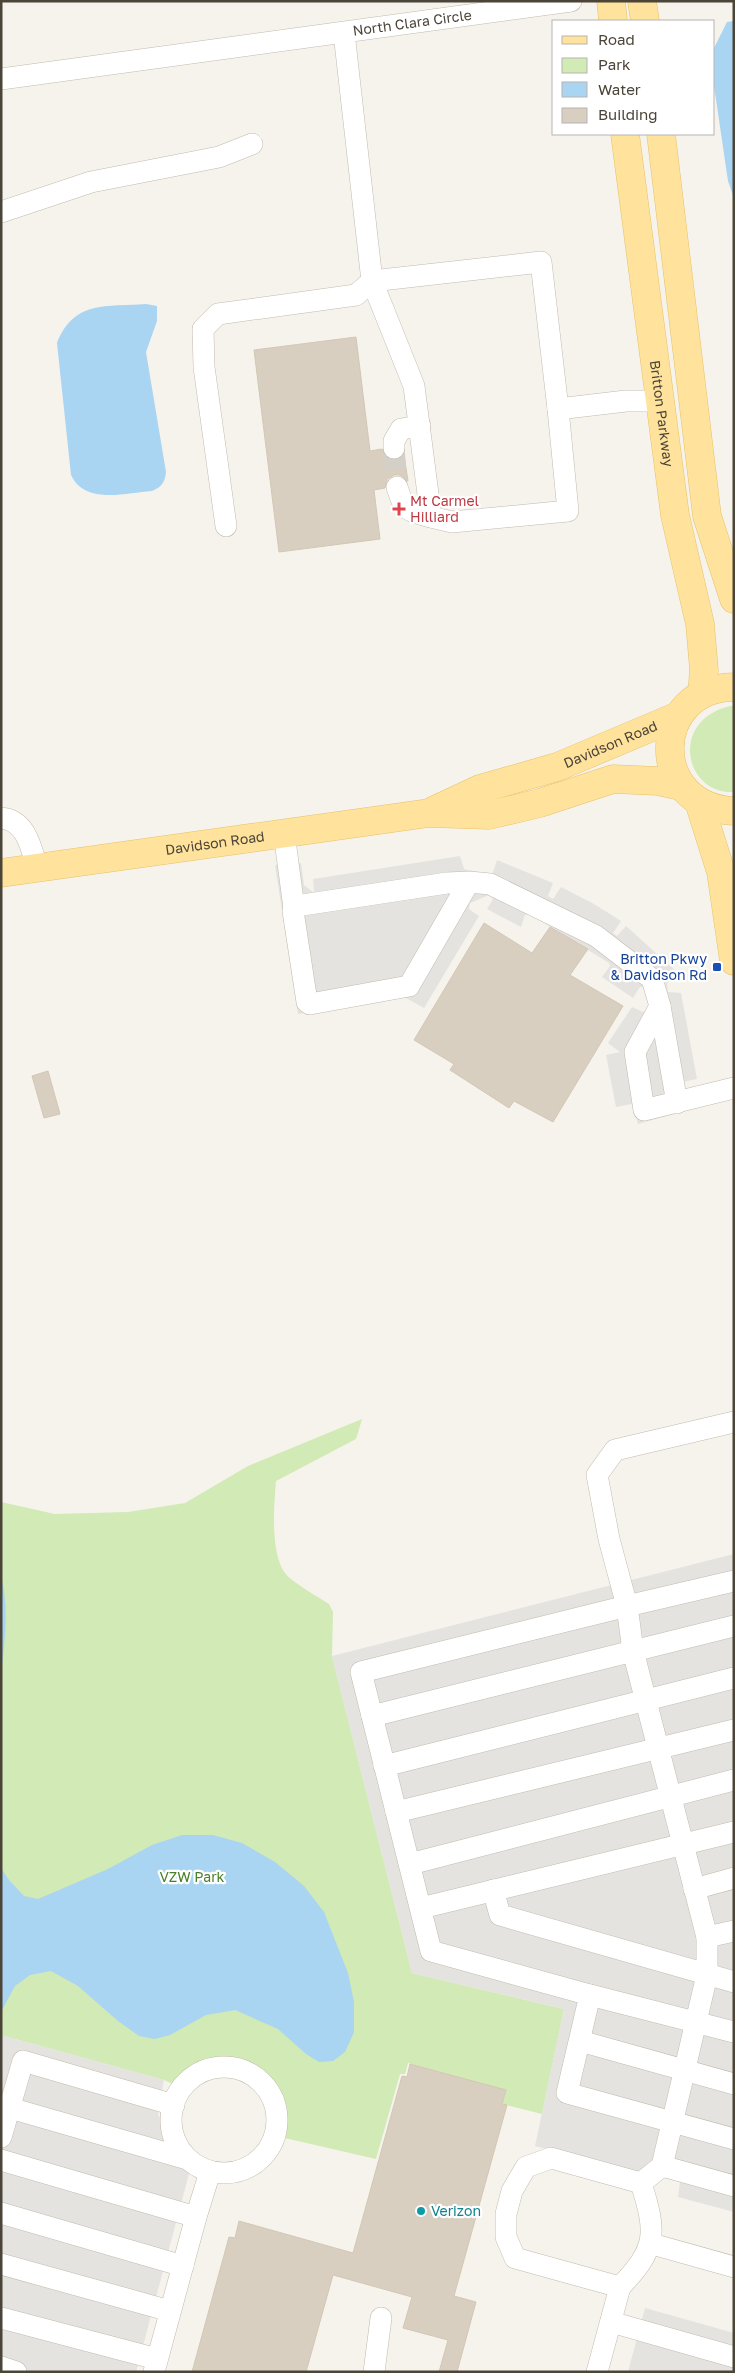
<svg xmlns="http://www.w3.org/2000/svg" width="735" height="2373" viewBox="0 0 735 2373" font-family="'Golos Text',sans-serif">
<rect width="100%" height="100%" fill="#f6f3ec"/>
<g fill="#d2eab5">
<path d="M730,706H734V792C685,795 668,721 730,706Z"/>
<path d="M362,1419L356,1439L276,1481C274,1506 270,1552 285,1573C290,1581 320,1598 329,1604L333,1612L332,1656L412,1973L564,2009L542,2114L502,2104L506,2090L408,2063L405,2074H400L376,2159L276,2136C276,2130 278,2122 278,2116C275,2083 237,2058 206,2070C195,2074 188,2081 181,2088L164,2080L4,2036L1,2044V1502L55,1514L128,1512L185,1503L248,1466Z"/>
</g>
<g fill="#e5e3e0">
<path d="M460,856L464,869L492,875L497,860L553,883L548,896L553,899L561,887L594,904L621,921L613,933L617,936L626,926L677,972L667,983L668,992L681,993L697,1079L682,1082L684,1089L722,1101L638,1124L632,1104L616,1107L606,1055L620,1052L608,1043L632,1007L643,1012L646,1011L650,1001L647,992L643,987H640L633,998L602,977L610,966L609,963L530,914L525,915L521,927L487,909L493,899L489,895L470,903L469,909L479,916L424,1008L406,998L399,997L298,1014L275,865L301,863L304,885L314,893L313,879Z"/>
<path d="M734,1554V2212L678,2197L680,2182L535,2146L564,2009L412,1973L332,1656Z"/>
<path d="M4,2036L164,2080L158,2114L189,2174L136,2372H1V2044Z"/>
<path d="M645,2308L734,2333V2372H628Z"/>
</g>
<g fill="#a9d4f2">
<path d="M734,21V198L728,181L714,86V48L727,22Z"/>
<path d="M146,304L157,306V321L146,352L166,472C165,483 161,487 152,491C125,493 85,505 71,475L57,343C74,300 106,307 146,304Z"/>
<path d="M1,1576C9,1607 5,1642 1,1673Z"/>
<path d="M182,1835H213L242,1843L275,1862L304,1886L324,1912L348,1973L354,2002V2032L345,2052L333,2061L319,2062L306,2054L278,2029L235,2010L206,2015L170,2035L155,2039L139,2036L118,2021L78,1986L51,1971L30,1975L15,1986L1,2012V1868L9,1880L24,1896L38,1899L108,1869L152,1845Z"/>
</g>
<g fill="#d8cfc1" stroke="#d3c7b4">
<path d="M356,337L370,451L382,449L387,459L394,460L404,455L408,481L400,475H394L387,479L385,488L374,490L380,539L279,552L254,350Z"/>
<path d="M484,923L532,953L550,927L588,949L570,975L623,1006L553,1122L514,1101L509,1108L450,1070L454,1064L414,1040Z"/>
<path d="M48,1071L60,1114L44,1118L32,1076Z"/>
<path d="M410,2064L506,2090L502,2104L507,2105L454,2296L476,2302L457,2372H439L448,2340L403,2328L412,2297L333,2275L306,2372H192L229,2237L235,2238L239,2221L353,2253L402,2076L407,2077Z"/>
</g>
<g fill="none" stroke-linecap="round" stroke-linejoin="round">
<path stroke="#d4d0c8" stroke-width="21" stroke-dasharray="21 11" stroke-linecap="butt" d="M394,448L397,487"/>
<g stroke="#c2bbae" stroke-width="22">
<g id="minor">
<path d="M344,33L372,281L414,386L431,517L452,522L568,511L558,409"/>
<path id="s1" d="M1,79L571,1"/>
<path d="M1,212L91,182L219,157L252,144"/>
<path d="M394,448V441L401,429L420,426"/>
<path d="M397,487C405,512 406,510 431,517"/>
<path d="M226,526L204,367L203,329L218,314L356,295L372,281L541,262L558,409L626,401H659"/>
<path d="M1,818C26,820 31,847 37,867"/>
<path d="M284,833L294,908"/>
<path d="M469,882L409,986L310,1004L307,1002L293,911L296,906L447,883L469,882L490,884L596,936L652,979L660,1006L635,1052L644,1110L734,1088"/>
<path d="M660,1006L677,1103"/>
<path d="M734,1422L615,1450L597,1475L609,1539L627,1606L361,1672L431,1951L590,1995L567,2093L734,2139"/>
<path d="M372,1716L734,1626"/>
<path d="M384,1766L734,1678"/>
<path d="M396,1812L734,1730"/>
<path d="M410,1864L734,1780"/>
<path d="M694,1889L734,1878"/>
<path d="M493,1890L500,1915L734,1982"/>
<path d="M421,1908L734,1832"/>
<path d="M707,1937L734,1931"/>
<path d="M590,1995L734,2032"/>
<path d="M580,2041L734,2084"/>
<circle cx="224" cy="2120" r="53"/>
<path d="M10,2108L187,2159"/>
<path d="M1,2137L23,2061L174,2105"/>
<path d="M551,2158L641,2183C657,2234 657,2248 620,2287L515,2258L506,2237V2214L512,2191L526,2167Z"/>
<path d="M1,2160L196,2217"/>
<path d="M662,2166L734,2186"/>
<path d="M641,2183L662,2166L707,1975V1937L633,1651L627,1606L734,1581"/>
<path d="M1,2213L183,2266"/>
<path d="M652,2244L734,2267"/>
<path d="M1,2264L170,2311"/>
<path d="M1,2318L157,2359"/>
<path d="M611,2322L734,2357"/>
<path d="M1,2367L16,2372"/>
<path d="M154,2372L196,2217L210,2172"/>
<path d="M374,2372L381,2318"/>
<path d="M597,2372L620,2287"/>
</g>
</g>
<g stroke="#e6c16a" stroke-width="29">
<g id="major">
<path d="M611,1L613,21"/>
<path d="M642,1L645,21"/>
<path id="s2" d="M625,134L675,515L700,624L704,670L702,694"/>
<path d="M661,134L707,516L734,599"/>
<path d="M734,687C650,688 647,807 734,811"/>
<path d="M699,802L721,872L734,961"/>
<path id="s3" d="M433,811L480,789L557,767L678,716"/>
<path id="s4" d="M1,873L429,813L489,815L540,803L613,779L658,781L681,786"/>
</g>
</g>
<use href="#minor" stroke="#fff" stroke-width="21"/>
<use href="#major" stroke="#ffe39c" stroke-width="28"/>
</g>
<path fill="#e0444e" stroke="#fff" stroke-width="2" d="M396.5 501.5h5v5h5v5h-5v5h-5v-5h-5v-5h5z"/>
<rect fill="#1a4fb4" stroke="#fff" stroke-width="2" x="712" y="962" width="10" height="10" rx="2.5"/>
<circle fill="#0f9aa8" stroke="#fff" stroke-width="2" cx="421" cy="2211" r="5"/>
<g text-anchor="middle" stroke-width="4.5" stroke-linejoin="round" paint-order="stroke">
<g font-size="14" fill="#4b4439" stroke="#fff">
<text dy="5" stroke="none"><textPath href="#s1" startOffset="415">North Clara Circle</textPath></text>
<text dy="5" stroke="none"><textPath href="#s2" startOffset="282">Britton Parkway</textPath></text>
<text dy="5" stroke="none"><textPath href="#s3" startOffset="190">Davidson Road</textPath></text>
<text dy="5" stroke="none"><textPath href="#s4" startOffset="216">Davidson Road</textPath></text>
</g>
<g font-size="14" fill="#be3a42" stroke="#fff" text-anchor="start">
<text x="410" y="506">Mt Carmel<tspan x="410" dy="16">Hilliard</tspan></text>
</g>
<g font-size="14" fill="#164399" stroke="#fff" text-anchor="end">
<text x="707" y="964">Britton Pkwy<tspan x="707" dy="16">&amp; Davidson Rd</tspan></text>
</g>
<g font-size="14" fill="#4a7f2a" stroke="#fff">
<text x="192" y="1882">VZW Park</text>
</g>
<g font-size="14" fill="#0d838f" stroke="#fff" text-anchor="start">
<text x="431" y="2216">Verizon</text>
</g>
</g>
<rect width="735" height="2373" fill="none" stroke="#4b4439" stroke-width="5"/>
<rect x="552" y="20" width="162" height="115" fill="#ffffff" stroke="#b7b4b0"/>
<rect x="562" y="36" width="25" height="8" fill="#ffe39c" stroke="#b7b4b0"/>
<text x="598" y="45" font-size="15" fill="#4b4439">Road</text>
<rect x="562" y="58" width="25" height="15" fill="#d2eab5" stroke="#b7b4b0"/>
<text x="598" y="70" font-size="15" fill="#4b4439">Park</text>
<rect x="562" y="82" width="25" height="15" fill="#a9d4f2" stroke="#b7b4b0"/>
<text x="598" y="95" font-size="15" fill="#4b4439">Water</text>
<rect x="562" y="108" width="25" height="15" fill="#d8cfc1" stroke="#b7b4b0"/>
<text x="598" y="120" font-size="15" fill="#4b4439">Building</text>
</svg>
